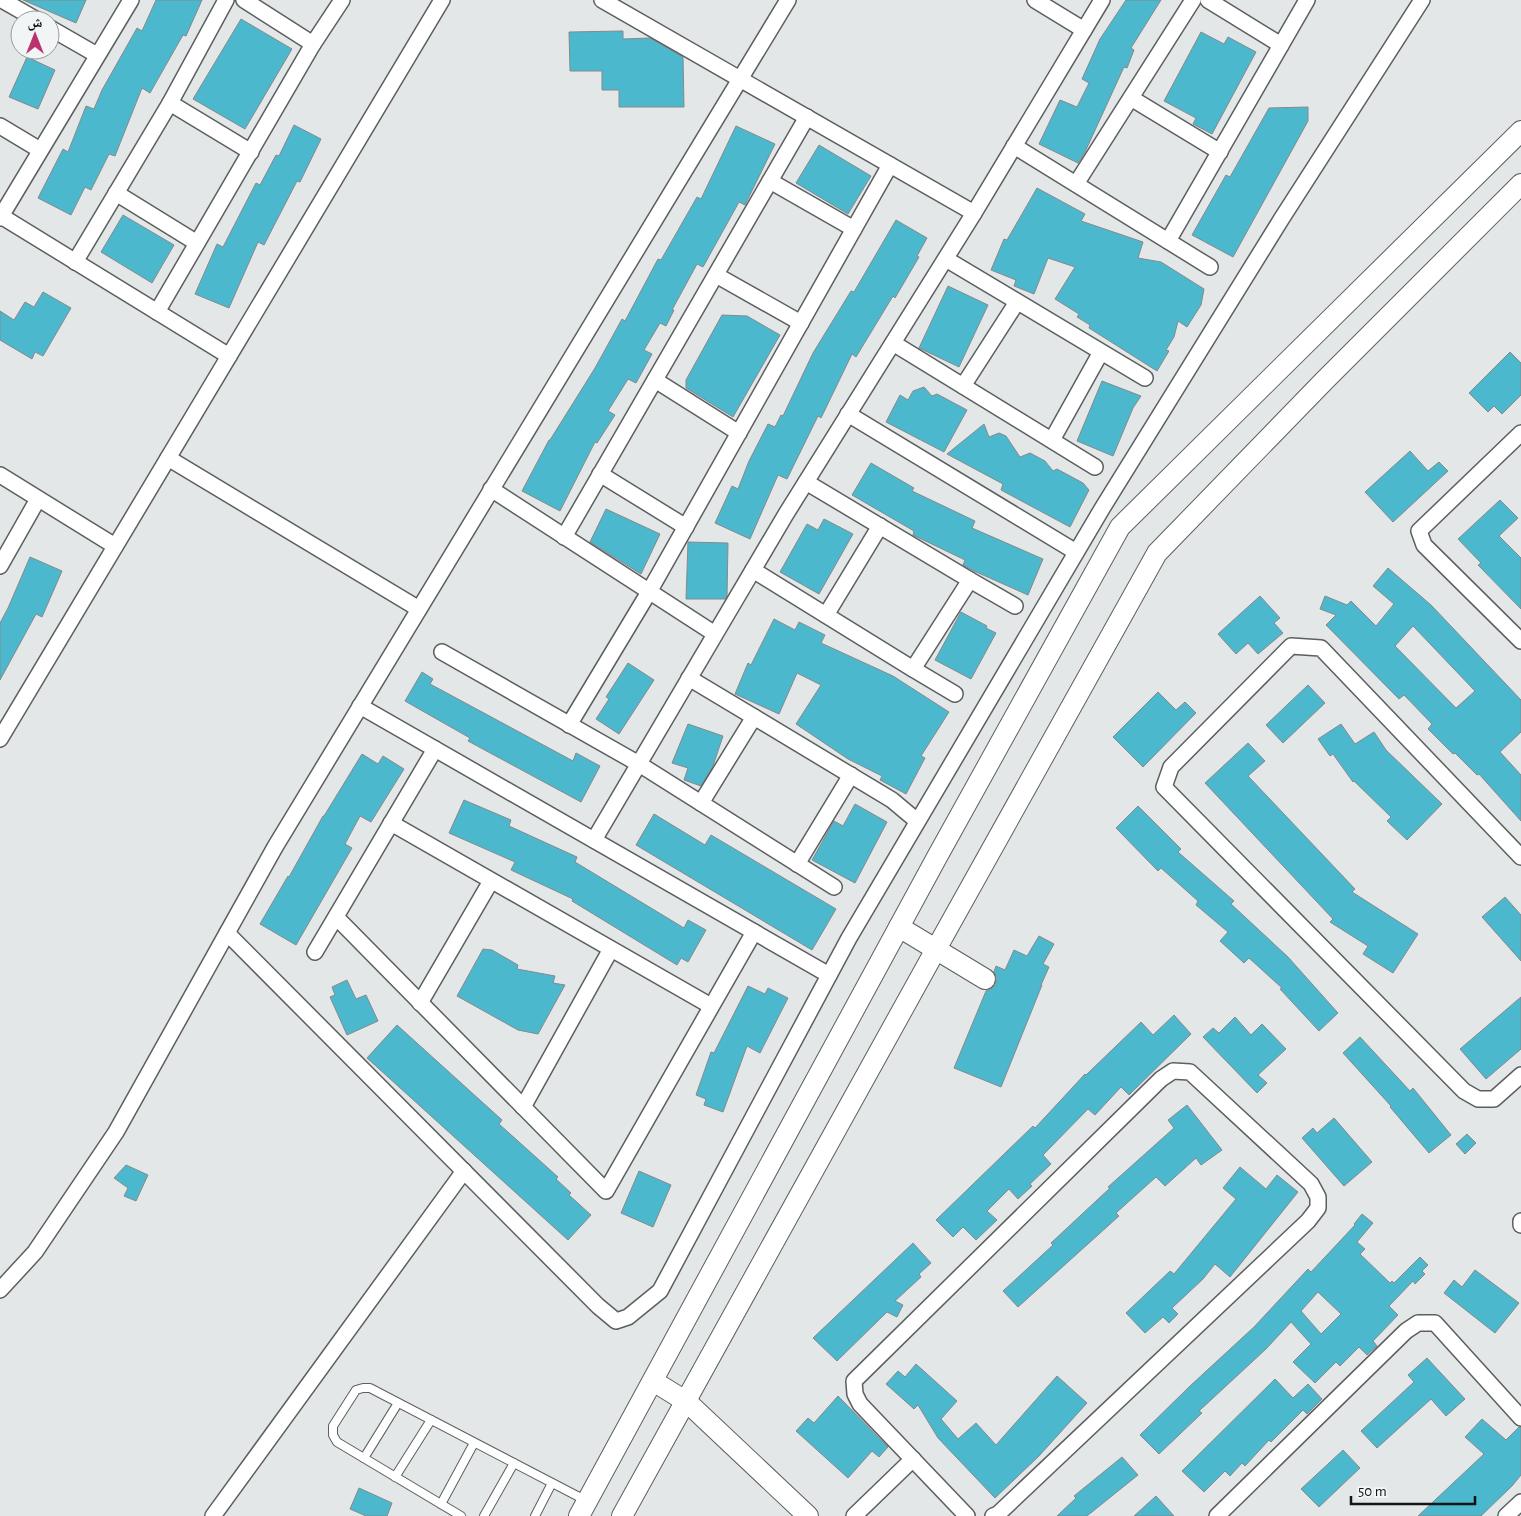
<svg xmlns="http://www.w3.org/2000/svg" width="1521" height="1516" viewBox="0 0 1521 1516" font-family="'Alegreya Sans','Noto Naskh Arabic',sans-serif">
<rect width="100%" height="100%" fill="#e4e7e8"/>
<g fill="#4bb8cd" stroke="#86898a" fill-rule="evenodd">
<path d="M23,0H86L76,23Z"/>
<path d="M156,0H202L186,36L183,35L150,93L142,88L115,156L109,154L91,190L85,187L71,215L38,198L63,149L68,152L86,106L94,109L102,90L137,28L142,31Z"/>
<path d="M1126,0H1161L1131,48L1134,50L1127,68L1124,67L1085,152L1078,163L1039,144L1060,100L1077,107L1089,83L1082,79L1100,39Z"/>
<path d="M241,19L292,49L245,129L193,99Z"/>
<path d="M623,31V39L650,38L683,57L684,107H619V90H602V71H570L569,32Z"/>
<path d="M1201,32L1224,44L1228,37L1256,52L1212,134L1193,124L1196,118L1164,101Z"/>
<path d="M27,57L55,70L38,109L9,97Z"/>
<path d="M1308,107V121L1233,257L1192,235L1226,175L1230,177L1269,108Z"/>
<path d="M294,125L321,139L300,182L297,181L264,245L258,242L229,308L195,294L217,244L223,247L256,183L260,185L276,155L279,156Z"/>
<path d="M736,126L775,144L745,205L739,202L703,267L697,264L672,310H674L666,326L660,323L644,350L652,354L636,383L628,379L608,411L615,415L597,443L595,442L560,511L522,491L549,440H550L595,368L622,319L625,321L658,259L661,260L697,197L701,199Z"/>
<path d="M819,145L871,176L848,214L796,183Z"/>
<path d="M1037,188L1085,214L1081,221L1143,242L1138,258L1161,262L1204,289L1201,305L1187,327L1178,321L1174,337L1166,350L1169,351L1157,371L1089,328L1090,325L1077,317L1079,314L1055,299L1075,267L1048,258L1034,294L1014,286L1016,280L991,270L1004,239L1007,240Z"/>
<path d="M123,215L174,245L152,283L101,252Z"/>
<path d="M896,220L927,238L917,256L919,257L895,298L893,296L856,357L852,354L821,418L818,416L787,479L778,475L750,539L715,523L732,486L738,489L749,461L768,424L775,427L781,415L783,416L813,353L851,291L854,292Z"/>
<path d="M948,286L988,305L959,367L919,348Z"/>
<path d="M43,292L71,308L43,356L35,352L32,359L0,340V311L14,320L25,302L34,307Z"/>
<path d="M722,315L747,316L780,335L733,417L686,388V380Z"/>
<path d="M1510,352L1521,363V395L1502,414L1494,406L1488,412L1469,393Z"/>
<path d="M1102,381L1141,396L1133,408L1113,456L1077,441Z"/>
<path d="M924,387L932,396L937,394L967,410L944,452L886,422L900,395L908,400L913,391Z"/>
<path d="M984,424L989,437L999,433L1006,436L1020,457L1030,453L1045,461L1053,471L1057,469L1083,483L1089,490L1070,527L1001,490L1003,484L947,454Z"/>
<path d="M1410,451L1428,471L1439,462L1448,471L1393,522L1365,492Z"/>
<path d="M871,463L914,488L912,491L975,521L972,528L1043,559L1028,595L974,571L963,565L965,560L913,535L914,531L852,495Z"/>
<path d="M1500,500L1518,518L1499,536L1521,558V609L1478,565L1481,563L1458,539Z"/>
<path d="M606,509L660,534L641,574L590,542Z"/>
<path d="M824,519L853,534L819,594L780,572L807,524L818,530Z"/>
<path d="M688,542L728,543L727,596L725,599H686Z"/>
<path d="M30,557L62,571L42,617L36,614L0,680V623L8,608Z"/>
<path d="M1388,568L1431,605L1521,700V732L1500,752L1521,775V821L1479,774L1477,775L1455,753L1453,754L1428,729L1432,724L1404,695L1399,699L1326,625L1336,615L1320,609L1325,596L1347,605L1351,601L1376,626L1394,604L1373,586ZM1413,626L1475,691L1456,708L1395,646Z"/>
<path d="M1260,596L1280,618L1274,623L1283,633L1258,654L1248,643L1236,654L1218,634Z"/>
<path d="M961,612L987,626L986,628L996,633L971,679L935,660Z"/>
<path d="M774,619L795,630L799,622L825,635L821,643L893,676L949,712L921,756L925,758L906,794L880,780L882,776L848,759L796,724L821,685L797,673L779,714L735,694L748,663L751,665Z"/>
<path d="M628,663L654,680L619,734L596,719L609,699L606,697Z"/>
<path d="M422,672L433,679L430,684L573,761L576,753L600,766L581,802L468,741L470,738L405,701Z"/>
<path d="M1308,685L1325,703L1283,743L1266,725Z"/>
<path d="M1158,692L1176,710L1185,702L1196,713L1143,767L1113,737Z"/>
<path d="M688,724L723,736L713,766L701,786L684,780L688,768L672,763Z"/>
<path d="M1341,724L1355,744L1374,732L1386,750L1442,804L1407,840L1387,821L1391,817L1354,781L1353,782L1333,754L1330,756L1318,739Z"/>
<path d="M1248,743L1265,761L1248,776L1355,889L1352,892L1418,934L1393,973L1363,954L1368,946L1330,922L1333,919L1205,783Z"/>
<path d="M362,754L378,764L383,756L404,769L371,822L360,816L345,844L352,848L296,945L260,924L288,876L289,877L323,816H324Z"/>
<path d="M464,800L511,820L509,826L577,857L575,862L684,928L688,920L706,930L688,962L681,958L677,965L572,901L573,899L511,870L515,862L449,833Z"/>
<path d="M855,804L887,822L855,883L812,860L834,821L843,826Z"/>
<path d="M1138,806L1181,849L1178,852L1234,901L1231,904L1288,957L1338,1013L1319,1031L1280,989L1282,988L1249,958L1244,963L1220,941L1228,932L1196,905L1198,901L1161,868L1158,871L1116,828Z"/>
<path d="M654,814L705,845L711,835L836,909L812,950L636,845Z"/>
<path d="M1505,897L1521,915V961L1482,917Z"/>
<path d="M1039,936L1054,944L1043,964L1049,967L1041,985H1042L1001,1087L954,1068L986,991L991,989L995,985L997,979L994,972L996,966L1005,970L1014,950L1027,956Z"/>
<path d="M483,949L492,950L518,965L517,969L555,976L553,983L565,985L538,1034L518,1030L457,996Z"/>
<path d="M347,980L356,999L366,995L378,1021L347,1035L330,997L335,995L332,987Z"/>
<path d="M748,986L765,994L768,988L788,998L760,1053L747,1046L723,1112L704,1105L706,1099L696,1095L711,1052L714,1053Z"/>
<path d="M1521,997V1049L1486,1079L1460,1049Z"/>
<path d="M1174,1015L1191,1034L1129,1095L1121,1087L1095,1115L1088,1109L1043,1155L1051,1164L1030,1184L1032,1186L1018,1199L1009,1189L987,1211L997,1220L976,1240L963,1227L953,1237L936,1220L1033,1126L1035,1128L1085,1074L1086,1075L1141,1022L1153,1035Z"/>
<path d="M1235,1017L1251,1035L1262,1024L1286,1049L1258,1075L1267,1083L1257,1093L1203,1037L1213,1028L1219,1033Z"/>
<path d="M397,1025L502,1120L499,1124L558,1177L556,1179L571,1193L569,1195L591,1215L568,1240L367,1058Z"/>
<path d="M1360,1037L1410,1091L1413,1088L1451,1135L1429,1153L1390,1107L1391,1106L1343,1053Z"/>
<path d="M1187,1105L1222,1150L1201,1165L1196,1158L1165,1186L1156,1177L1116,1213L1119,1216L1018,1307L1003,1291L1053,1245L1051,1243L1110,1188L1108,1187L1174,1128L1168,1120Z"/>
<path d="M1334,1118L1372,1162L1344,1186L1302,1138L1313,1128L1317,1133Z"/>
<path d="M1467,1134L1476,1143L1465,1154L1456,1144Z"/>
<path d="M126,1165L148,1175L136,1201L124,1196L128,1188L114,1178Z"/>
<path d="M1240,1167L1266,1189L1277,1175L1298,1192L1230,1277L1215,1264L1203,1279L1172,1308L1178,1314L1169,1323L1163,1317L1145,1333L1126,1313L1170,1271L1174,1274L1236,1199L1223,1188Z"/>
<path d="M639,1171L671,1185L653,1227L621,1213Z"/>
<path d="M1362,1214L1373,1223L1357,1242L1365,1249L1360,1254L1390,1283L1392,1281L1394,1283L1420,1257L1428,1265L1422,1271L1425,1274L1415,1284L1413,1281L1389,1306L1398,1315L1373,1341L1377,1346L1367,1355L1359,1347L1340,1366L1336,1362L1315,1383L1293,1362L1311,1344L1291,1322L1266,1349L1199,1411L1202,1413L1159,1454L1140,1435L1190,1386L1254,1327L1308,1269L1311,1272L1355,1225L1354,1224ZM1318,1292L1341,1314L1321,1334L1301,1311Z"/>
<path d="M913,1243L931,1263L919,1274L921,1277L895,1301L903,1305L897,1317L887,1312L837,1361L813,1338Z"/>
<path d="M1475,1270L1519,1303L1495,1333L1444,1293L1454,1280L1462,1287Z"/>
<path d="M1427,1358L1465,1399L1446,1416L1431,1399L1377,1448L1361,1431L1414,1382L1408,1375Z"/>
<path d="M916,1364L957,1401L941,1419L958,1439L976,1423L996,1445L1057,1376L1087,1403L1039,1456L995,1498L938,1438L918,1405L914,1409L886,1384L898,1371L905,1377Z"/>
<path d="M1275,1379L1293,1398L1308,1384L1322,1399L1307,1414L1303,1410L1271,1442L1269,1440L1245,1466L1242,1463L1230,1476L1225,1471L1204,1492L1182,1471Z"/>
<path d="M838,1396L888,1447L879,1457L872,1451L848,1478L796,1431L808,1418L814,1423Z"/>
<path d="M1482,1419L1506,1440L1519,1427H1521V1475L1512,1486L1481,1516H1418L1484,1454L1465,1437Z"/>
<path d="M1343,1450L1360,1468L1319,1507L1301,1489Z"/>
<path d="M1122,1457L1138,1475L1087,1516H1057L1076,1498L1074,1496Z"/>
<path d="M359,1488L392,1503L387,1516H366L350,1509Z"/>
<path d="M1156,1496L1174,1516H1134Z"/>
</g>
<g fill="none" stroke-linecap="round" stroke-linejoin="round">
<g stroke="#5c5f60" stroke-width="10">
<g id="lane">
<path d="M364,1458L398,1403"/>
<path d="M395,1477L431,1420"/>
<path d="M441,1504L474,1443"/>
<path d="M461,1516L337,1442L333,1435V1426L356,1390L363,1388H370L585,1500"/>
<path d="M484,1516L514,1463"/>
<path d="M535,1516L552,1483"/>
</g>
</g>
<g stroke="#5c5f60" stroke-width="18">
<g id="street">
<path d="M2,0L37,20"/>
<path d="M244,0L313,44L342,0"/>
<path d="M602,0L974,213"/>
<path d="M1035,0L1084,30"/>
<path d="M1208,0L1281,45"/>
<path d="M50,28L97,55"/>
<path d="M1131,98L1220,152"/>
<path d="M170,103L251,152"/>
<path d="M0,126L40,150"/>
<path d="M1014,146L1210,267"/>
<path d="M770,181L854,229"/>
<path d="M1076,184L1193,0"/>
<path d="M116,193L197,243"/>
<path d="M1,216L229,356"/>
<path d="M0,218L131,0"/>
<path d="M1168,241L1307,0"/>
<path d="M946,259L1145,378"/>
<path d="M75,262L170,103L226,0"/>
<path d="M716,275L801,323"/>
<path d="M157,312L313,44"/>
<path d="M893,343L1095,467"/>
<path d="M655,380L739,433"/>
<path d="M963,386L1017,302"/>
<path d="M848,414L1076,552"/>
<path d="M1521,433L1419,531L1424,545L1521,641"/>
<path d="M1052,440L1101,352"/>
<path d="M168,458L419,609"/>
<path d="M600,474L686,527"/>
<path d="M0,475L115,546"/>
<path d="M491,489L715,634"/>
<path d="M564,537L807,117"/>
<path d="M0,566L38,499"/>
<path d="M753,570L913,669L970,580L806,482"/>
<path d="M970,580L1015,606"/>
<path d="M826,615L880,526"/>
<path d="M442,652L639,764L834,887"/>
<path d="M913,669L955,694"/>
<path d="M689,678L754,717"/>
<path d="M360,706L829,975"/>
<path d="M569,725L649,592L890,165"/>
<path d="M0,739L442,0"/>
<path d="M701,803L754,717L892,800L917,821"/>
<path d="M391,823L711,1006"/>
<path d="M594,840L786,514L974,213L1102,0"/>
<path d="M1521,857L1321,648L1291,646L1171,767L1164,787L1464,1091L1478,1099H1494L1521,1075"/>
<path d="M797,864L851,775"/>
<path d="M336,917L606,1191L754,932"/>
<path d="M227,933L598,1306L616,1321L628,1317L660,1291L849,938L1103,507L1282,218L1422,0"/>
<path d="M315,952L435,749"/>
<path d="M420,1003L491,881"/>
<path d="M523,1107L611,949"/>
<path d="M1521,1221V1225"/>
<path d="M0,1290L35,1252L116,1132L275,847L788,0"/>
<path d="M213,1516L464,1171"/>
<path d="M854,1516L913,1459"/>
<path d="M967,1516L860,1404L855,1394L854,1381L1161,1079L1173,1071L1190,1072L1311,1184L1318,1197V1208L1308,1221L998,1514L993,1516"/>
<path d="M1217,1516L1406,1331L1418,1323H1435L1521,1418"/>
<path d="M1506,1516L1521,1502"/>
</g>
</g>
<g stroke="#5c5f60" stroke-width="22">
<g id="secondary">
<path d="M899,927L985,979"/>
<path d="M653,1381L687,1402L808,1516"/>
<path d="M579,1516L937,857L1120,527L1521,131"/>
<path d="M622,1516L940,942L1157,553L1325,380L1521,184"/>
</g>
</g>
<use href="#lane" stroke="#fff" stroke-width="8"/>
<use href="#street" stroke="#fff" stroke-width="15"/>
<use href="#secondary" stroke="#fff" stroke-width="20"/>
</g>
<g transform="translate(35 35)"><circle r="24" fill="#f1f5f6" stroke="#989b9c"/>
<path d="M0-4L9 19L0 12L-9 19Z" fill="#bc326e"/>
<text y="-8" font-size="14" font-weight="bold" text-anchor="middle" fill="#131415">ش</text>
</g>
<path d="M1351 1496v8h124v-8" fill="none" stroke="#131415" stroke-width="2.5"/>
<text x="1358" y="1496" font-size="15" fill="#131415" stroke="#f1f5f6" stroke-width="4" paint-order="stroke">50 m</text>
</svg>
